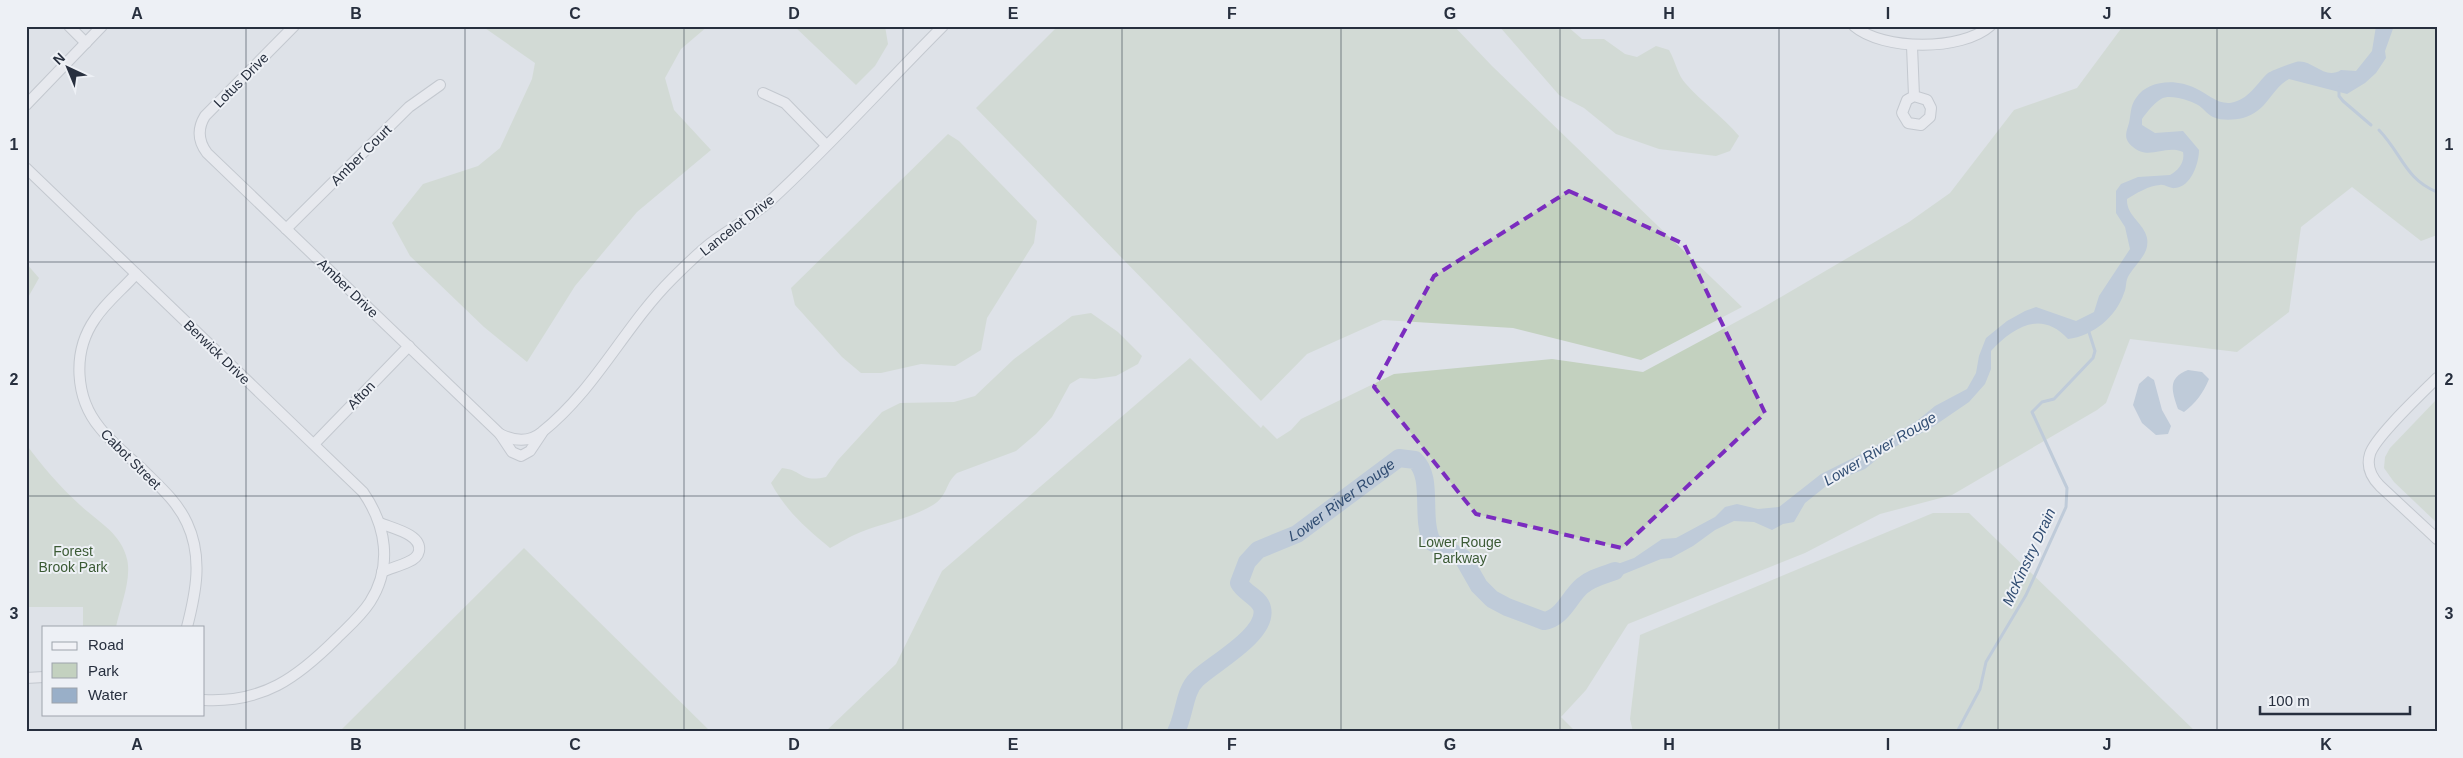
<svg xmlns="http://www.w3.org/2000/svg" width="2463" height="758" viewBox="0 0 2463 758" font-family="Arial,sans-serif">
<rect width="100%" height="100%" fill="#dee2e8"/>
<g fill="#c3d1bf">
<path d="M482,26H708L681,49L665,78L674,110L711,150L637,212L575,286L527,362L484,327L410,256L392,223L423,184L478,166L500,148L532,79L535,63Z"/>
<path d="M794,26H885L888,44L875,66L856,85Z"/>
<path d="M1058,26H1454L1492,66L1742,307L1641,360L1513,328L1383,320L1307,354L1261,401L976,108Z"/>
<path d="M1499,26H1567L1582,39H1604L1625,54L1637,57L1656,46L1669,50C1676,62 1677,74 1686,84C1703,103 1723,117 1739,136L1730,151L1716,156L1659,149L1616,134L1584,108L1559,95Z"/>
<path d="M2123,26H2437V235L2421,241L2352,187L2301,227L2289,312L2237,352L2130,339L2106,403L2097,410L1952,495L1880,514L1805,553L1628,624L1586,690L1561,717L1576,732H825L896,664L942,571L1190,358L1261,428L1263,425L1277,439L1291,430L1301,419L1394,374L1552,359L1643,372L1762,308L1909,222L1950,193L2014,110L2077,88Z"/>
<path d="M948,134L959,141L1037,221L1034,243L987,318L981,350L955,366L921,364L881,373H861L842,357L795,305L791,288Z"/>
<path d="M26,263L39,278L26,301Z"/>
<path d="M1091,313L1118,332L1142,356L1138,364L1116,376L1095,379L1080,378L1070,384L1052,417L1036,434L1016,451L957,473C945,483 948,496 933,505C912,518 883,523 861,532C850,536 840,543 830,548C806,528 786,511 771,483L782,468C803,470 800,483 826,477L838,460L882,412L900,403L954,402L975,396L1014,359L1072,316Z"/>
<path d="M2437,399V523L2394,482L2384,468L2385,457L2390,448Z"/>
<path d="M26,444C42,466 60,487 80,505C98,522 121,533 127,559C132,579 120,607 116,627H83V607H26Z"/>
<path d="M1933,513H1969L2196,732H1633L1630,719L1640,635Z"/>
<path d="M524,548L711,732H339Z"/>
</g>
<g fill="#99afc8">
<path d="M2376,26H2394L2385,51L2386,58L2376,73L2365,83L2347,94L2289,79C2270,90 2268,111 2243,118C2234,120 2222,121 2213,117C2207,114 2203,108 2198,105C2188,100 2170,94 2161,99C2153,104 2147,112 2142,119V125L2155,133L2183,131L2199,150C2199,163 2191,187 2175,188C2170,189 2165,184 2160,185C2150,185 2135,194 2127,199C2126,216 2144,223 2147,238C2150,254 2136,263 2129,275C2125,281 2127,287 2124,293C2116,317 2093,336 2068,339C2042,310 2014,326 1991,351V369L1985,384L1969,402L1931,428L1887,451L1865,469L1830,483L1805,503L1794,522L1783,524L1772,530L1754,522L1734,521L1715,530L1693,546L1671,558L1661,559L1619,576L1594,579L1604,569L1634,558L1662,539L1676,538L1715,517L1725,507L1737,504L1758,509L1779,507L1821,474L1869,450L1918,420L1935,406L1967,389L1976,373L1979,356L1986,338L2007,321L2025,311L2036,307L2076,321L2094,312L2099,296L2130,249L2125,227L2116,213V191L2121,184L2138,177L2170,175C2179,170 2185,162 2183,152C2165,144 2149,161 2133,147C2123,139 2126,133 2129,123C2131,115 2130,106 2136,98C2148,79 2178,79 2195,88C2206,93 2217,104 2230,103C2249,100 2256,84 2268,73C2270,71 2292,63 2296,62C2312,58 2324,81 2341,70L2356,71L2372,51Z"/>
<path d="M2188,370L2202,372L2209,379C2204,392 2195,404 2184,412L2178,409C2172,391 2167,378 2188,370Z"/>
<path d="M2148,376L2154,380L2162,410L2171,426L2168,434L2156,435L2142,423L2133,405L2139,384Z"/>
</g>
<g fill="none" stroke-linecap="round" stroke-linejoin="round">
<g stroke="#99afc8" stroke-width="3">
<path d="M2339,88V96L2343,101L2371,125"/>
<path d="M2379,130C2402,154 2405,179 2437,192"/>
<path d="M1957,732L1980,689L1986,662L2026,595L2066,507L2067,488L2032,412L2042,402L2054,399L2093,358L2095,351L2088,329"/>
</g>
<path stroke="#99afc8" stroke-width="18" id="s1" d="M1176,732C1185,714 1184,691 1197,679C1212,664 1269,634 1262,608C1259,597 1244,593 1239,583L1247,562L1258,550L1297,534L1399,458L1415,460C1434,478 1420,517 1432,542L1463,558L1479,586L1492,599L1507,607L1544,621C1563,618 1569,597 1582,586C1591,578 1604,575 1615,571"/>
<g stroke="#a3a9b2" stroke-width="12">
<g id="minor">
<path d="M69,26L86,43"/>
<path d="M294,26L205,116C197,129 198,141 207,153L500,434C514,441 529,443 542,432C596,389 624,327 672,279C684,267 697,254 711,243C730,229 752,217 770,201C830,146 885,84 943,26"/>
<path d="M1854,26C1883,51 1962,51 1990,26"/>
<path d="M1912,46L1914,96L1907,100L1902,113L1908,123L1921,125L1930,117L1931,108L1927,100L1914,96"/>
<path d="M763,93L785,103L826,145"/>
<path d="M26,105L102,26"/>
<path d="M26,168L363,492C386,525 393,566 370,602C361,616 348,627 337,638C297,678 263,703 204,700"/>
<path d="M286,229L409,107L440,85"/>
<path d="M136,274C123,289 106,302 95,319C72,352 75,398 100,428C112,443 127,455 141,468C158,485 177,501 187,523C203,557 196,592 187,627"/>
<path d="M2437,378C2422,393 2375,437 2370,454C2366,467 2371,477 2380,486L2437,539"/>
<path d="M500,434L512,452L521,456L530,451L542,433"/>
<path d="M314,444L409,346"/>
<path d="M380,523C391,528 422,534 419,551C418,556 413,560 408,562C400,566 391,568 382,572"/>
<path d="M26,678L44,677"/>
</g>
</g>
<use href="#minor" stroke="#f1f2f6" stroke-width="10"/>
</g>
<path d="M0 0H2463V758H0ZM1569,191L1684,244L1765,413L1622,548L1476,514L1374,387L1434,276Z" fill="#dee2e8" fill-opacity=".55" fill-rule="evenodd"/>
<path fill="none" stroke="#7b2cbf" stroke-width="4" stroke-dasharray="10 6" stroke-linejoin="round" d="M1569,191L1684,244L1765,413L1622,548L1476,514L1374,387L1434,276Z"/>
<path fill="none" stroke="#272f3e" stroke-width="1" stroke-opacity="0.55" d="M246,26V732M465,26V732M684,26V732M903,26V732M1122,26V732M1341,26V732M1560,26V732M1779,26V732M1998,26V732M2217,26V732M26,262H2437M26,496H2437"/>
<g text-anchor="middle" stroke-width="4" stroke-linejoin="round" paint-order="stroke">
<g font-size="14" fill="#272f3e" stroke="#edf0f5">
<text transform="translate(241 80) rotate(-45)" y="5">Lotus Drive</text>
<text transform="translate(361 155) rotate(-45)" y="5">Amber Court</text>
<text transform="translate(737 225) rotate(-38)" y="5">Lancelot Drive</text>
<text transform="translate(348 288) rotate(44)" y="5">Amber Drive</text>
<text transform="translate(217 352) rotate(44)" y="5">Berwick Drive</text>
<text transform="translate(361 395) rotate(-46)" y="5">Afton</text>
<text transform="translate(131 459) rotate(45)" y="5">Cabot Street</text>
</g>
<g font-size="14" fill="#3b5a34" stroke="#edf0f5">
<text x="1460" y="547">Lower Rouge<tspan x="1460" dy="16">Parkway</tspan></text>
<text x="73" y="556">Forest<tspan x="73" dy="16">Brook Park</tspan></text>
</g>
<g font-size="15" font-style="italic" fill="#314d72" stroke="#edf0f5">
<text transform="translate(1880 449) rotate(-31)" y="5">Lower River Rouge</text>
<text dy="5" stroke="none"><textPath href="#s1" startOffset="329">Lower River Rouge</textPath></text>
<text transform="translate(2029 557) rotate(-65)" y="5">McKinstry Drain</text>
</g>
</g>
<rect width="2463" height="758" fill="none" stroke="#edf0f5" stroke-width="55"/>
<rect x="42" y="626" width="162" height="90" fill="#edf0f5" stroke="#9ea3ac"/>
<rect x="52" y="642" width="25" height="8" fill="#f1f2f6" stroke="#9ea3ac"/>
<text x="88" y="650" font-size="15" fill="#272f3e">Road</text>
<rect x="52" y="663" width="25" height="15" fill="#c3d1bf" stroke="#9ea3ac"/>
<text x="88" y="676" font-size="15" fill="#272f3e">Park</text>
<rect x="52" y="688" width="25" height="15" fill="#99afc8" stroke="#9ea3ac"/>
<text x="88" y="700" font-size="15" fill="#272f3e">Water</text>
<g transform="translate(68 68) rotate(316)" stroke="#edf0f5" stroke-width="4" paint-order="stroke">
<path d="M0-4L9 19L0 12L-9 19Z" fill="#272f3e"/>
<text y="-8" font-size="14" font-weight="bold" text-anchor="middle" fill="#272f3e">N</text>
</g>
<path d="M2260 706v8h150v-8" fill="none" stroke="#272f3e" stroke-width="2.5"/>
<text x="2268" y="706" font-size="15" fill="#272f3e" stroke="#edf0f5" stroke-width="4" paint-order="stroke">100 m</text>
<rect x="28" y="28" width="2408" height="702" fill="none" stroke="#272f3e" stroke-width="2"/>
<g font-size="16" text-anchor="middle" font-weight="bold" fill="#272f3e">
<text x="137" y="19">A</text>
<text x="356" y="19">B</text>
<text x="575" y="19">C</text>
<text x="794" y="19">D</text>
<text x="1013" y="19">E</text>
<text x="1232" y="19">F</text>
<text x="1450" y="19">G</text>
<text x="1669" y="19">H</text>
<text x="1888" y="19">I</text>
<text x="2107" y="19">J</text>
<text x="2326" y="19">K</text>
<text x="14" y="150">1</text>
<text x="2449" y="150">1</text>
<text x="14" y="385">2</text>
<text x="2449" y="385">2</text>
<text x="14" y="619">3</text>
<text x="2449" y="619">3</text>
<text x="137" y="750">A</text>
<text x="356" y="750">B</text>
<text x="575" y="750">C</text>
<text x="794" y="750">D</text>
<text x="1013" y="750">E</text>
<text x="1232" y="750">F</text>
<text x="1450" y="750">G</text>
<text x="1669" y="750">H</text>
<text x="1888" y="750">I</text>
<text x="2107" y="750">J</text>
<text x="2326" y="750">K</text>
</g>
</svg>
